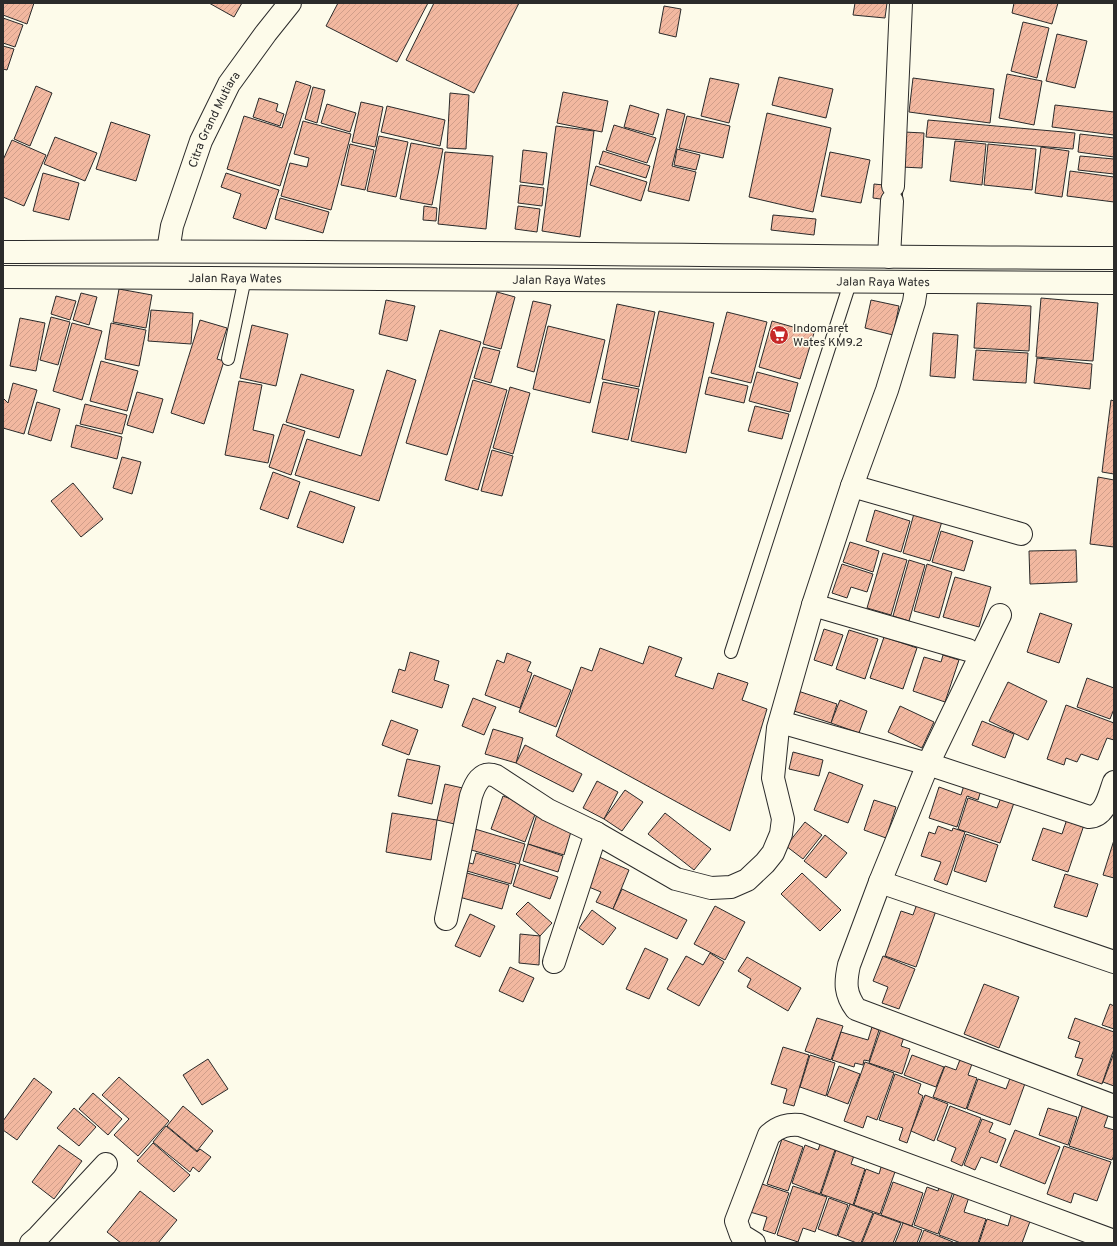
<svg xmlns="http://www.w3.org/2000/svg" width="1117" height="1246" viewBox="0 0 1117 1246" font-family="Overpass,sans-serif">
<defs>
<pattern id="building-hatch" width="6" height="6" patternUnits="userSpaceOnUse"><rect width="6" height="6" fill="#f2b8a0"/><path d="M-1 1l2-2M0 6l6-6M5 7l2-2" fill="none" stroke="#d09e8a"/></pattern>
</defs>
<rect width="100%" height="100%" fill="#fdfbea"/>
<g fill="url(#building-hatch)" stroke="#2b2b2b">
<path d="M3,3H34L27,24L3,15Z"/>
<path d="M209,3H242L234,17Z"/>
<path d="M338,3H428L397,62L326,26Z"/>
<path d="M434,3H519L474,93L406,60Z"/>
<path d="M855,3H887L885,18L853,15Z"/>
<path d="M1014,3H1058L1052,24L1012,13Z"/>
<path d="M664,6L681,9L676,37L659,33Z"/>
<path d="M3,18L23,25L15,47L3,43Z"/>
<path d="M1023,22L1049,28L1037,78L1011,71Z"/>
<path d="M1057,34L1087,41L1075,88L1046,81Z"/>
<path d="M3,46L14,49L7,70L3,69Z"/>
<path d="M1007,74L1042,81L1034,125L999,118Z"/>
<path d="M779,77L833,89L826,118L772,105Z"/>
<path d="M710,78L739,84L729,123L701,116Z"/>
<path d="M913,78L994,89L990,123L909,112Z"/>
<path d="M296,81L311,86L280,186L227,169L244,116L282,128Z"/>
<path d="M36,86L52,93L30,146L14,139Z"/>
<path d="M313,87L325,90L317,123L305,119Z"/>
<path d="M563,92L608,101L602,132L557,123Z"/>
<path d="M450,93L469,95L466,149L447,148Z"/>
<path d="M259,98L278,104L276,111L284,114L280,126L253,117Z"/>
<path d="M361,102L383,107L375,147L352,142Z"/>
<path d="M327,104L356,113L350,132L321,123Z"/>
<path d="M630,105L659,114L653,135L624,127Z"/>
<path d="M1055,105L1114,112V135L1052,127Z"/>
<path d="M387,106L445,120L440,146L381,132Z"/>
<path d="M667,109L685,114L672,166L696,172L689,201L648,191Z"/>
<path d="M767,113L831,128L813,212L749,197Z"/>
<path d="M687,116L730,126L723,158L679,148Z"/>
<path d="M928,120L1075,133L1073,149L926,137Z"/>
<path d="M303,121L351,134L331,210L281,196L290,163L307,167L309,158L294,154Z"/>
<path d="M111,122L150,135L136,181L96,169Z"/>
<path d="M614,125L656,138L647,163L606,150Z"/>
<path d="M556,126L594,131L580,237L542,231Z"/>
<path d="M904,132L924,133L922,168L901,167Z"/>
<path d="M1080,134L1114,138V157L1078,152Z"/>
<path d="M379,136L408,142L396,197L367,191Z"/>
<path d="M55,137L97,153L85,181L44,164Z"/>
<path d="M12,140L46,155L24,206L3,197V160Z"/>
<path d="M955,141L986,144L982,185L950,181Z"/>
<path d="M411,143L443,149L432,205L400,199Z"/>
<path d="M350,144L374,150L365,190L341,185Z"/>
<path d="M988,144L1036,149L1032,190L984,185Z"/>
<path d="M1041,147L1069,151L1062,197L1035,193Z"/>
<path d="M677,149L700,155L696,170L674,165Z"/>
<path d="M523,150L547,153L543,185L520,182Z"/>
<path d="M603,151L650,166L646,178L599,164Z"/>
<path d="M445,152L493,156L486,229L438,224Z"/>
<path d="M830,152L870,160L861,203L821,196Z"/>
<path d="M1080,156L1114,159V174L1078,170Z"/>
<path d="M596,166L647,182L641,201L590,185Z"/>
<path d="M1070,171L1114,177V202L1067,196Z"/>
<path d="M43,173L79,183L69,220L33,211Z"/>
<path d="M226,173L279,190L266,229L233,218L241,194L221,187Z"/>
<path d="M874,184L903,187L902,202L873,198Z"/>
<path d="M520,185L544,188L542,206L518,203Z"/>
<path d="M280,198L329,212L323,233L275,219Z"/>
<path d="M424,206L437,208L436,221L423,220Z"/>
<path d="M518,206L540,209L537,232L515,229Z"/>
<path d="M773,215L816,219L814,235L771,230Z"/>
<path d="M119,289L152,295L146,328L113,322Z"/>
<path d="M497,292L515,297L501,349L483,344Z"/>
<path d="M81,293L97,297L89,325L73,320Z"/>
<path d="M56,296L76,301L70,320L51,314Z"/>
<path d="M1041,298L1098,303L1093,361L1036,357Z"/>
<path d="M386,300L415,306L407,341L379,334Z"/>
<path d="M871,300L899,306L893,335L865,328Z"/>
<path d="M533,301L551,305L534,372L517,367Z"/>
<path d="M977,303L1031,306L1029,351L974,348Z"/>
<path d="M617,304L655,312L639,387L602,379Z"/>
<path d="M151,310L193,313L191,344L148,341Z"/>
<path d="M659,311L714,323L686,453L631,441Z"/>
<path d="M727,312L767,322L751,383L711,373Z"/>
<path d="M51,317L70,322L58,365L40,360Z"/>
<path d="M20,318L45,323L36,371L10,366Z"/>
<path d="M200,320L227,328L217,359L224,361L204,424L171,413Z"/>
<path d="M772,321L814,333L800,379L759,367Z"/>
<path d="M72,323L102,331L82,400L53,391Z"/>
<path d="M111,323L146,330L139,366L105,359Z"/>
<path d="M252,325L288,334L276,386L240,378Z"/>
<path d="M548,326L605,340L590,403L533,389Z"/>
<path d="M440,330L481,342L447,455L406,443Z"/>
<path d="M933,333L958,335L955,378L930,376Z"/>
<path d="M483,347L500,351L491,383L474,378Z"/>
<path d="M976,350L1028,353L1026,383L973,380Z"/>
<path d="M1037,358L1092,364L1090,389L1034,383Z"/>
<path d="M101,361L138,371L127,411L90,401Z"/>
<path d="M387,370L416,380L379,501L295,475L307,439L361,456Z"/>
<path d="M757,372L798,383L790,412L749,401Z"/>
<path d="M301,374L354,390L339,438L286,422Z"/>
<path d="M709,377L748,386L744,403L705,394Z"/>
<path d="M473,380L507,390L478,490L445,480Z"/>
<path d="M239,381L262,385L253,430L274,435L268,463L225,455Z"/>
<path d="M603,382L639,389L628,440L592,432Z"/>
<path d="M13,383L37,390L24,434L3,428V398L8,403Z"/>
<path d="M510,387L530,393L513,454L493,448Z"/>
<path d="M137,392L163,399L153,433L127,425Z"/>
<path d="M1111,400L1114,401V474L1102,472Z"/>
<path d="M37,402L60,409L51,441L28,434Z"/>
<path d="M85,404L127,415L122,434L80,424Z"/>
<path d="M755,406L789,414L782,439L748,431Z"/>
<path d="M283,424L305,431L291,475L269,467Z"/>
<path d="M76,425L122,437L117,459L71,447Z"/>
<path d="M492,450L513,456L502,496L481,491Z"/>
<path d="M122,457L141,462L132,494L113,488Z"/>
<path d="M273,472L300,482L288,519L260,509Z"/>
<path d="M1098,477L1114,480V547L1090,544Z"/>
<path d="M73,483L103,519L81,537L51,501Z"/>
<path d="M310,491L355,507L343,543L297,527Z"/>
<path d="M875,510L910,521L901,552L866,541Z"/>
<path d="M915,510L943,518L930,561L903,553Z"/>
<path d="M941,531L973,541L964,571L932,562Z"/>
<path d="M850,542L879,551L873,572L843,562Z"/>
<path d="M1076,550L1077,582L1030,584L1029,551Z"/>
<path d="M883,553L907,560L891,615L867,608Z"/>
<path d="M909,560L925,565L909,621L893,616Z"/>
<path d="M842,564L873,574L867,592L851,587L847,598L832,593Z"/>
<path d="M927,564L952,572L939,618L914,611Z"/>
<path d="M955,577L991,587L979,627L943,617Z"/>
<path d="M1040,613L1072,624L1059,663L1027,652Z"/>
<path d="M824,629L843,635L832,666L814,660Z"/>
<path d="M849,630L878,639L865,679L836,669Z"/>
<path d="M884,637L917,648L903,689L870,678Z"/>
<path d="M649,646L682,658L675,676L713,689L718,673L748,683L742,700L767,709L730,831L556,736L581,667L592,671L600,648L643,664Z"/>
<path d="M410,652L439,661L434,680L449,685L442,708L392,692L399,669L405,671Z"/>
<path d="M507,653L531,662L527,671L532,673L520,708L485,695L497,660L504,663Z"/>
<path d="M943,655L959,660L945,702L913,691L924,657L941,662Z"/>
<path d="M534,675L571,690L556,727L519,712Z"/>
<path d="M1087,678L1114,688V709L1110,719L1077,707Z"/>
<path d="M1008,682L1047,701L1028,740L989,721Z"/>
<path d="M798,691L837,704L831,723L791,710Z"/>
<path d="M473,698L496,707L484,735L462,726Z"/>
<path d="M840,700L867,711L859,733L831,723Z"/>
<path d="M1066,705L1114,723V740L1107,738L1098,760L1081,754L1077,762L1066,758L1064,765L1047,759Z"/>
<path d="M900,706L934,722L922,748L888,732Z"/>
<path d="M391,720L418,730L409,755L382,745Z"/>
<path d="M982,721L1014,734L1005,758L972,745Z"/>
<path d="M493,729L523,738L516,763L485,754Z"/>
<path d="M525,745L582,774L573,792L516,763Z"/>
<path d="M793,752L823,760L819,776L789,769Z"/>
<path d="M407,759L440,766L432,804L398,796Z"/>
<path d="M829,772L863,785L848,823L814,810Z"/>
<path d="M597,781L618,792L604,819L583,808Z"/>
<path d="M965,782L982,787L978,800L967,796L957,827L929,818L939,787L961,795Z"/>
<path d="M445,784L467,789L459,825L437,820Z"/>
<path d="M625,790L643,802L622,831L604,819Z"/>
<path d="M1002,795L1015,800L1000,843L958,829L968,798L997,808Z"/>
<path d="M503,796L537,809L525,842L491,829Z"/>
<path d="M874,800L896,807L886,838L864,830Z"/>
<path d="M392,813L437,820L431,860L386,852Z"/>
<path d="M665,813L711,849L694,870L648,834Z"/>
<path d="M537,814L573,825L564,855L528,844Z"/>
<path d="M1067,819L1084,825L1068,872L1032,860L1043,828L1062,834Z"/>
<path d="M805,822L822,835L803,859L786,846Z"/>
<path d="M938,826L952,831L953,828L965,832L947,885L934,880L941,862L921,856L929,832L935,834Z"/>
<path d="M475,829L525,844L519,864L468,849Z"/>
<path d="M966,834L998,845L986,882L954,871Z"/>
<path d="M825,835L847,853L826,878L804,861Z"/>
<path d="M1114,840V878L1103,875Z"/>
<path d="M528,844L563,856L558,872L523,861Z"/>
<path d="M476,853L516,865L511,884L457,868L460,860L473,864Z"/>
<path d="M597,856L629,870L613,909L596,902L601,892L584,885Z"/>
<path d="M520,864L558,877L550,899L513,886Z"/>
<path d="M460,871L509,885L502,909L452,895Z"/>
<path d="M802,873L841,910L820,931L781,894Z"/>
<path d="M1065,874L1098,884L1087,917L1054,907Z"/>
<path d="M622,889L687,920L677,939L613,909Z"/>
<path d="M918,901L937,908L916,967L885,956L901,911L913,915Z"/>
<path d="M528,902L552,923L540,936L516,914Z"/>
<path d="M715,906L745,922L725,960L694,944Z"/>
<path d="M592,910L616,928L603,945L579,928Z"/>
<path d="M470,914L495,926L480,957L455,946Z"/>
<path d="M520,934L540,936L539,965L519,963Z"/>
<path d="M645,948L668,959L649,999L626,989Z"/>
<path d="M710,953L724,962L699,1006L667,989L686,956L703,965Z"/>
<path d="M883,956L915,969L899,1009L882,1003L888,987L873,981Z"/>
<path d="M747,957L801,988L788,1011L747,987L751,979L738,971Z"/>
<path d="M510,967L534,978L523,1002L499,991Z"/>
<path d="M984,984L1019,997L999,1048L964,1034Z"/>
<path d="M1110,1004L1114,1006V1029L1102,1025Z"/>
<path d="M817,1018L843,1026L831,1060L805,1051Z"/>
<path d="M1075,1018L1114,1032V1049L1102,1084L1077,1075L1083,1059L1075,1057L1080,1042L1068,1038Z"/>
<path d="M872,1027L879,1030L869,1061L864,1060L863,1065L855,1063L854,1067L832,1060L841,1032L868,1040Z"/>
<path d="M881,1029L904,1037L901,1046L910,1049L902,1074L869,1063Z"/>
<path d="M783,1047L809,1055L794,1106L783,1103L787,1089L771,1084Z"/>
<path d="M1114,1053V1086L1103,1082Z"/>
<path d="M810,1055L835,1063L826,1096L800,1087Z"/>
<path d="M912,1055L944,1067L936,1087L904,1075Z"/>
<path d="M961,1057L973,1061L968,1075L977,1078L966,1109L933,1097L945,1066L956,1070Z"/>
<path d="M208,1059L228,1089L202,1105L183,1075Z"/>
<path d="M865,1062L894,1073L877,1120L867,1116L863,1128L844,1121Z"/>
<path d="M839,1066L860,1074L848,1104L827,1096Z"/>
<path d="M1012,1073L1027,1078L1010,1125L967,1109L978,1079L1006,1089Z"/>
<path d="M895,1074L921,1084L918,1093L923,1096L907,1143L899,1140L903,1128L879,1120Z"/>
<path d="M119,1077L169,1121L138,1156L114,1135L129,1119L102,1095Z"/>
<path d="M34,1078L52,1092L17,1140L3,1130V1121Z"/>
<path d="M93,1093L122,1119L108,1135L79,1109Z"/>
<path d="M925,1095L948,1104L934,1141L911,1131Z"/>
<path d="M1084,1101L1110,1110L1104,1127L1114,1130V1155L1112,1160L1069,1146Z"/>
<path d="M183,1106L213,1131L197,1151L167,1126Z"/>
<path d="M950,1106L981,1118L962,1166L951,1161L956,1148L937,1140Z"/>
<path d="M74,1108L96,1127L79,1146L57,1128Z"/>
<path d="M1048,1108L1077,1117L1068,1145L1039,1135Z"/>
<path d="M982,1119L993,1123L989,1132L1006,1139L997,1163L981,1157L975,1170L964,1165Z"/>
<path d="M166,1126L197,1152L200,1149L211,1157L199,1172L193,1167L190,1172L153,1142Z"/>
<path d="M1015,1130L1060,1147L1045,1184L1000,1166Z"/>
<path d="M782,1139L803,1147L788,1191L767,1184Z"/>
<path d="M821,1142L836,1147L820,1194L792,1183L805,1145L818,1150Z"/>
<path d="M153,1143L190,1175L174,1192L137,1161Z"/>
<path d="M59,1145L82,1161L54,1199L32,1182Z"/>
<path d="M1064,1146L1111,1162L1097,1201L1074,1193L1071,1203L1047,1194Z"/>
<path d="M837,1147L855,1153L851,1164L865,1169L853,1205L821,1194Z"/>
<path d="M882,1164L896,1169L880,1214L854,1205L866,1169L879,1174Z"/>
<path d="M893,1182L923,1193L912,1226L881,1215Z"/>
<path d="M759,1183L789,1193L775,1234L763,1230L767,1217L750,1212Z"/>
<path d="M940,1184L954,1189L938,1234L914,1225L927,1187L938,1191Z"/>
<path d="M793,1186L827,1197L815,1232L803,1228L798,1242L777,1235Z"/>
<path d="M956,1189L970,1194L964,1212L986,1219L978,1243H961L939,1235Z"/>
<path d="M140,1191L177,1220L158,1243H121L107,1232Z"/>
<path d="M829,1198L848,1205L837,1236L818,1229Z"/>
<path d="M850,1204L873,1213L861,1243H857L838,1236Z"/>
<path d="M1013,1209L1032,1216L1022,1243H979L987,1219L1008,1226Z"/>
<path d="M874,1213L901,1223L893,1243H862Z"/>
<path d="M903,1223L922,1230L917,1243H895Z"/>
<path d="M924,1230L953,1242V1243H919Z"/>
</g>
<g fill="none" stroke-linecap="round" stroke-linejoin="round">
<g stroke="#2b2b2b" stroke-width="14">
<g id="service">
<path d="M228,359L245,278"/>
<path d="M731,652L850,283"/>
</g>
</g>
<g stroke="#2b2b2b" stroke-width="24">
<g id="minor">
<path d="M893,186L901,3"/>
<path id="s1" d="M168,251L172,226L201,141L229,84L266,33L290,3"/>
<path d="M889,257L892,201"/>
<path d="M852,486L1021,534"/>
<path d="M813,605L968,650"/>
<path d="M1000,615L928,764L880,882L849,965C845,983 845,994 856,1009L1114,1106"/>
<path d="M780,722L928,764L1089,817C1106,816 1109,795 1114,782"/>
<path d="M880,882L1114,962"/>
<path d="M446,919L471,796C475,784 481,770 496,776L548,810L596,833L676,879L711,888L731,887L747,880L765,863L773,853L781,834L783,819L773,778L778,728L813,605L852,486L887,390L914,302L917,282"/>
<path d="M554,962L596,833"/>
<path d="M31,1243L38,1237L106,1164"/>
<path d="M754,1243L741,1235L736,1221L769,1135C779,1126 788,1124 800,1125L1114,1241"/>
</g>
</g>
<g stroke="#2b2b2b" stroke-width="24">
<g id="trunk">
<path d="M3,252C373,249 744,257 1114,258"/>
<path id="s2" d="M3,277L1114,283"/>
</g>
</g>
<use href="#service" stroke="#fdfbea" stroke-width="12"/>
<use href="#minor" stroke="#fdfbea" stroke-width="22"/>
<use href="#trunk" stroke="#fdfbea" stroke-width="22"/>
</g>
<defs>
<g id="supermarket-disc" transform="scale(1)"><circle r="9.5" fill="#c62828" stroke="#fdfbea"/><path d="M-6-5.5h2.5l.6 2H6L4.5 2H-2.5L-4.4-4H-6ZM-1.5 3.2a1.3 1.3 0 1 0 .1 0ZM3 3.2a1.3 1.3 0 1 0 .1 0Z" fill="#fff"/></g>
</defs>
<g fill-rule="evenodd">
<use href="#supermarket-disc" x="779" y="335"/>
</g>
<g text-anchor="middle" stroke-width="3" stroke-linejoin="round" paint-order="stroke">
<g font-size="12" fill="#2b2b2b" stroke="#fdfbea">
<text dy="4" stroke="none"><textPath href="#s1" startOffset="140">Citra Grand Mutiara</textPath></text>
<text dy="4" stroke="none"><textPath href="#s2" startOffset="232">Jalan Raya Wates</textPath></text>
<text dy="4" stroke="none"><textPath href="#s2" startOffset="556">Jalan Raya Wates</textPath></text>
<text dy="4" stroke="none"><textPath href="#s2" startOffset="880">Jalan Raya Wates</textPath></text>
</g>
<g font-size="12" fill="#2b2b2b" stroke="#fdfbea" text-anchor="start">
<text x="793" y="332">Indomaret<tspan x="793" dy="14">Wates KM9.2</tspan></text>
</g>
</g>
<rect width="1117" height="1246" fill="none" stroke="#2b2b2b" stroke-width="8"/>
</svg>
